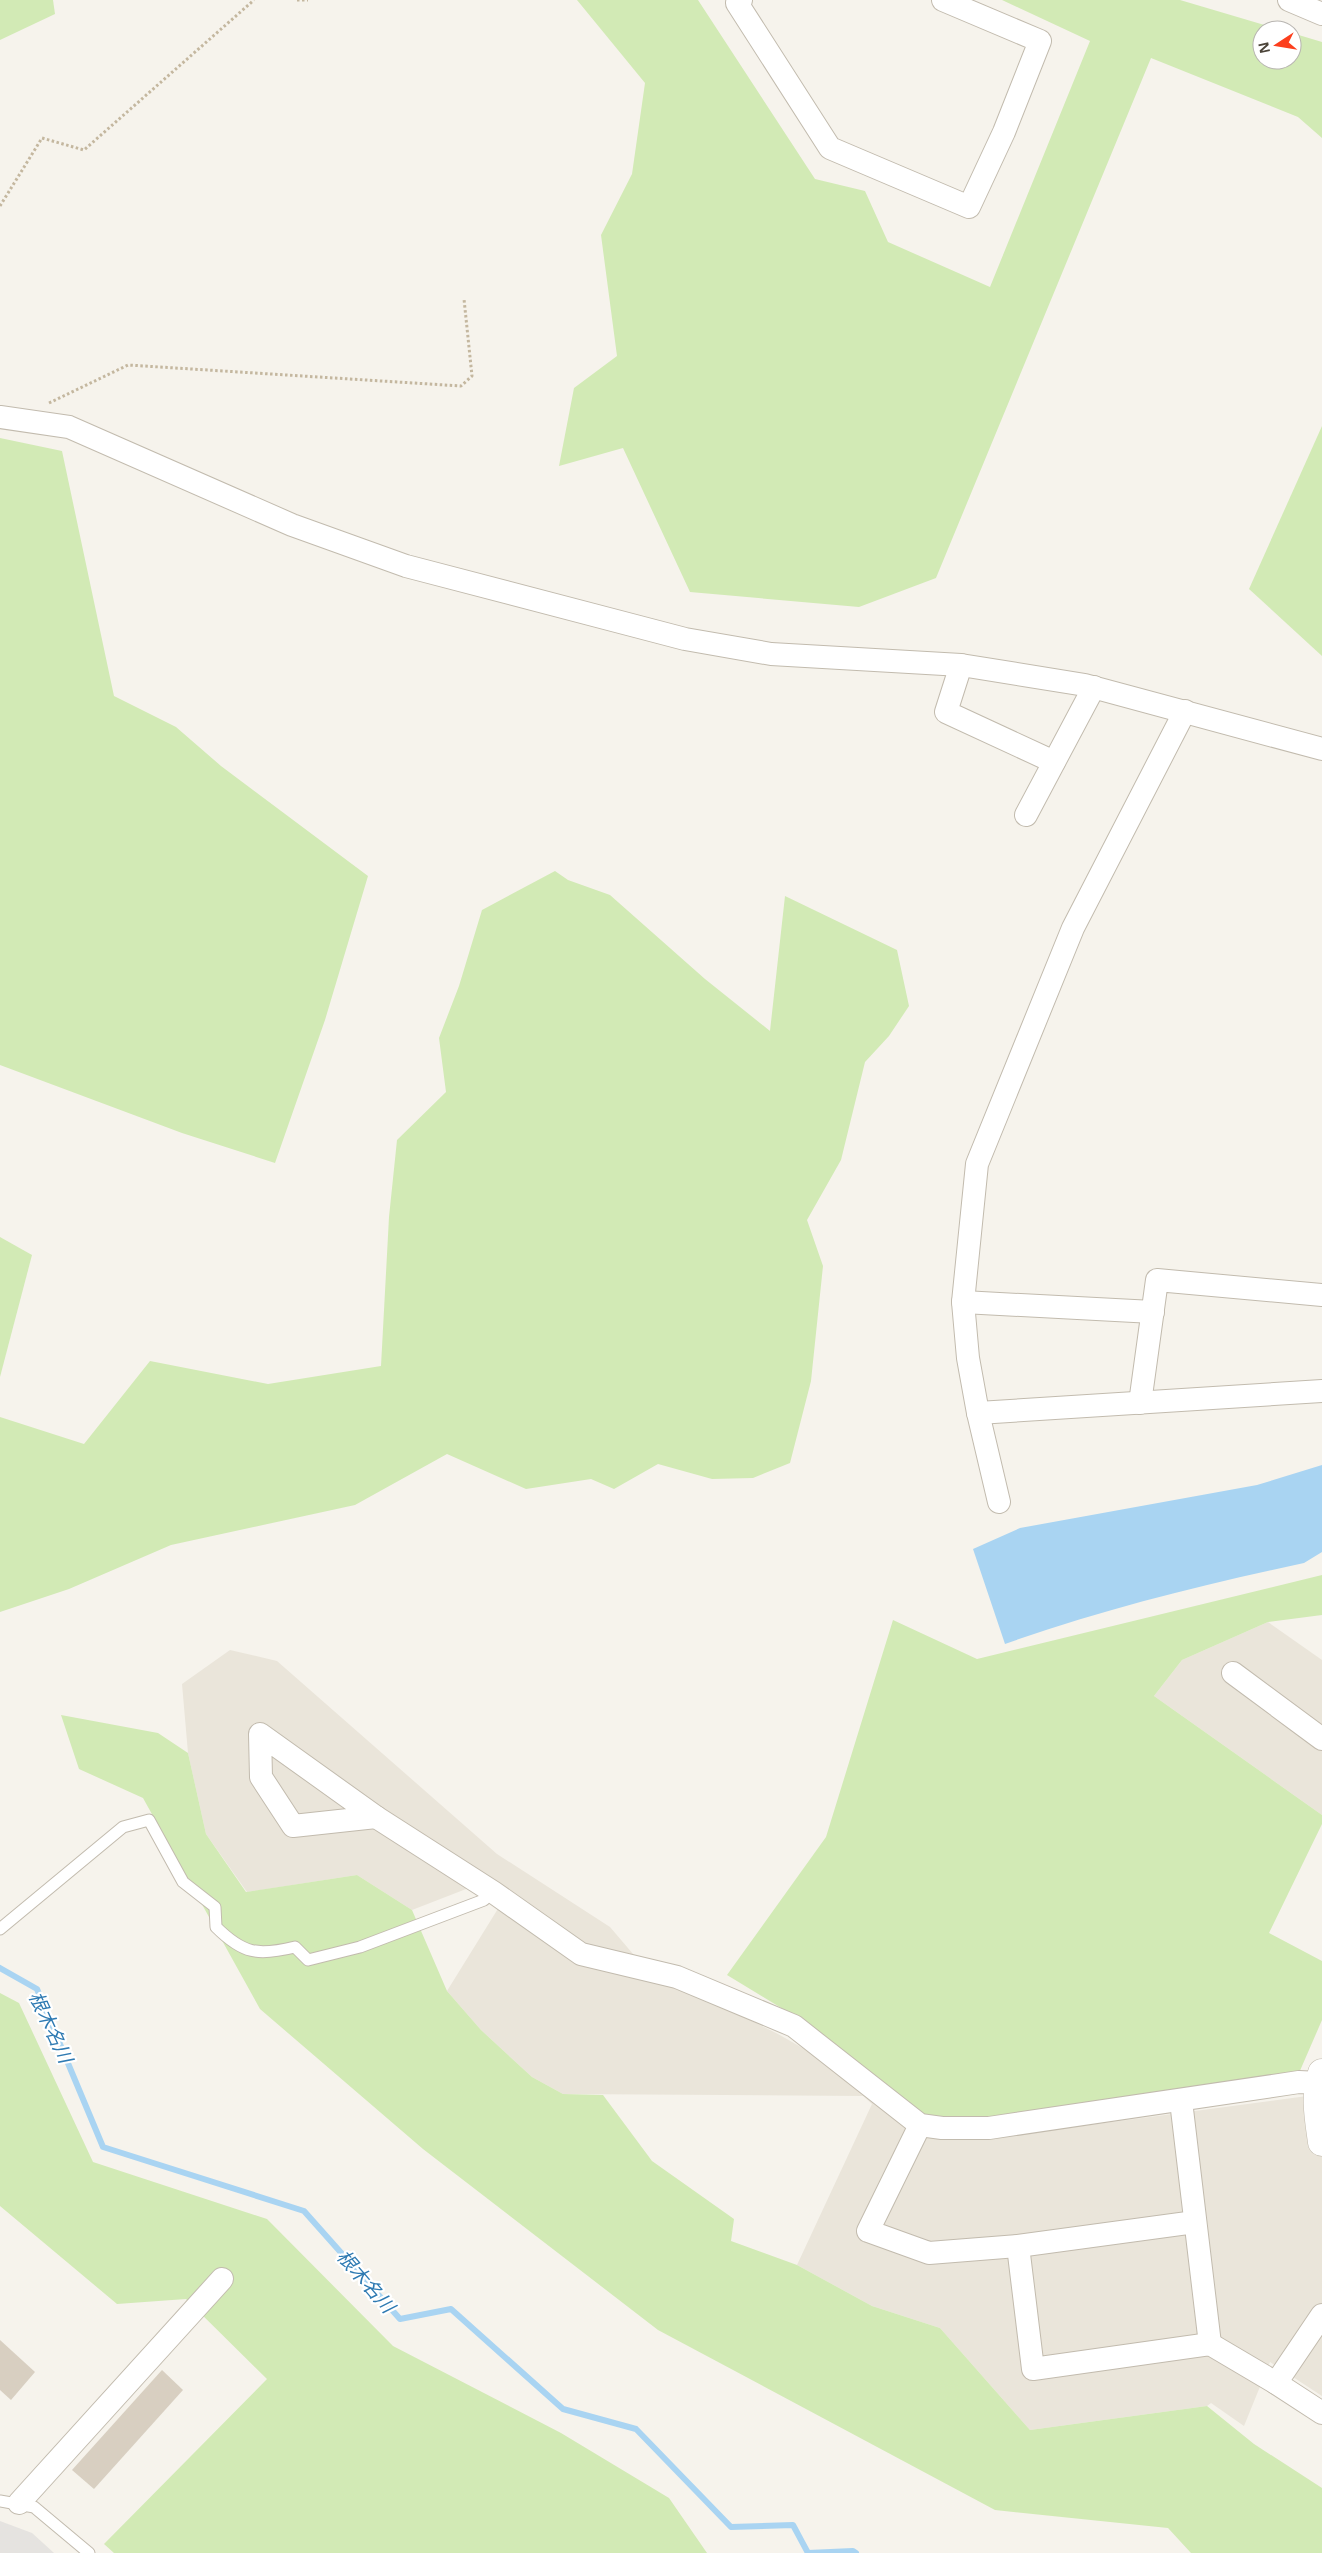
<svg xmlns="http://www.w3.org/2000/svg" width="1322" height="2553" viewBox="0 0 1322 2553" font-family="'Open Sans','Noto Sans JP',sans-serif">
<rect width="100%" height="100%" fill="#f6f3ec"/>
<g fill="#eae5da">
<path d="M1268,1622L1322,1660V1815L1154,1696L1182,1660Z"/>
<path d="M230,1650L277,1661L497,1854L610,1927L645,1968L778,2034L829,2063L1014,2135L1322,2094V2396L1270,2362L1244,2426L1211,2403L1207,2406L1030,2430L940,2328L872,2306L797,2265L872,2104L863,2096L563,2094L532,2077L481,2030L447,1991L504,1899L479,1884L412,1910L357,1875L247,1892L206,1834L188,1753L182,1684Z"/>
</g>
<g fill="#d2eab5">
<path d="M0,0H53L55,14L0,40Z"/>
<path d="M577,0H698L815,179L865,191L888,242L990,287L1090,41L1002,0H1180L1281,30H1262V60H1292V33L1322,42V138L1298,117L1151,58L936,578L859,607L690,592L623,448L559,466L574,388L617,356L601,235L632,174L645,83Z"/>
<path d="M1322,426V656L1249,589Z"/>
<path d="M0,438L62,451L114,696L176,727L221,766L368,876L325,1020L275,1163L182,1133L0,1065Z"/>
<path d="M555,871L568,880L610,895L705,979L770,1031L785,896L897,950L909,1006L889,1036L865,1062L841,1160L807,1220L823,1266L811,1381L790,1463L753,1478L712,1479L658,1464L614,1489L591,1479L526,1489L447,1454L355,1505L171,1545L69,1589L0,1612V1417L84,1444L150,1361L268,1384L381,1366L389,1217L397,1140L446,1092L439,1038L459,986L482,910Z"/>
<path d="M0,1237L32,1255L0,1377Z"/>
<path d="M1322,1575V1615L1268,1622L1182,1660L1154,1696L1322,1815V1824L1269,1933L1322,1961V2020L1299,2073L989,2120L933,2122L796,2017L727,1975L826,1837L893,1620L977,1659Z"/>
<path d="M61,1715L158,1733L188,1753L206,1834L246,1892L357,1875L412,1910L447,1991L481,2030L532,2077L563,2094L603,2095L652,2161L734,2219L731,2241L797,2265L872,2306L940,2328L1030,2430L1207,2406L1254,2444L1322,2488V2553H1191L1168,2528L995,2510L658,2330L423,2149L260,2009L143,1798L79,1769Z"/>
<path d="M0,1993L19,2003L93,2162L267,2219L393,2346L561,2433L669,2498L707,2553H114L104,2544L267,2379L186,2299L117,2304L0,2206Z"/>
</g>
<path fill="#e5e3e0" d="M0,2521L32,2533L54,2553H0Z"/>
<path fill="#a9d4f2" d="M1322,1465V1552L1304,1563C1202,1585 1103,1609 1005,1644L973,1549L1020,1528L1257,1485Z"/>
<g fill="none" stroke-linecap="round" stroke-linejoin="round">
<path stroke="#a9d4f2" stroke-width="6" d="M0,1968L37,1989L103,2147L304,2211L400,2319L451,2309L563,2409L636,2429L731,2527L793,2525L808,2553L853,2551L856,2553"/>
</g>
<g fill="#d8cfc1">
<path d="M0,2340L35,2372L11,2400L0,2390Z"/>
<path d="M162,2370L183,2390L94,2489L72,2470Z"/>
</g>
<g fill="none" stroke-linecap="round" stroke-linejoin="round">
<g stroke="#c2bbae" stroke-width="13">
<g id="service">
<path d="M0,1929L123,1827L149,1820L183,1882L215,1907L216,1927C243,1954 258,1956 295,1947L308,1960L360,1947L484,1900L493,1892"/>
<path d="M0,2501L34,2507L89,2553"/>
</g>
</g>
<g stroke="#c2bbae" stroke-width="24">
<g id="minor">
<path d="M741,0L737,3L830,148L969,207L1004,132L1040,41L943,0"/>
<path d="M1289,0L1322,14"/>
<path d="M0,417L69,427L292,525L406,566L685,639L771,654L961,665L1085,685L1322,749"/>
<path d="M961,665L946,712L1054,762"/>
<path d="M1026,815L1094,687"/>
<path d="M963,1302L1153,1312"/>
<path d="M1140,1403L1157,1280L1322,1295"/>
<path d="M978,1413L1322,1391"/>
<path d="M999,1502L978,1413L968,1358L963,1302L977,1164L1073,928L1185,711"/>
<path d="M1233,1673L1322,1739"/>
<path d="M260,1734L376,1817L293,1826L261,1777Z"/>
<path d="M376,1817L493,1892L581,1954L677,1977L794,2026L920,2125L942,2128H989L1299,2082L1319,2083"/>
<path d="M1181,2101L1210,2344"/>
<path d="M920,2125L868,2231L929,2253L1018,2246L1195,2222"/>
<path d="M1018,2246L1033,2369L1210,2344L1276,2383L1322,2413"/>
<path d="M1276,2383L1322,2315"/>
<path d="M19,2503L222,2279"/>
</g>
</g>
<g stroke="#c2bbae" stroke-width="29">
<path id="tertiary" d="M1322,2073C1314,2095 1319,2120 1322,2142"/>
</g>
<g stroke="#c4b79f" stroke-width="3" stroke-dasharray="2.5 2.5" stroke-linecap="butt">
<path d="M297,0H308"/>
<path d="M0,206L42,138L84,150L254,0"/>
<path d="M49,403L128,365L461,386L472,376L464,299"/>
</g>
<use href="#service" stroke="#fff" stroke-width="11"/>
<use href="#minor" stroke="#fff" stroke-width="22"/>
<use href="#tertiary" stroke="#fff" stroke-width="28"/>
</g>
<g text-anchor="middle" stroke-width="4.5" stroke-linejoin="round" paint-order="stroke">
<g font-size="19" font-style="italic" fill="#2e7ab2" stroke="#fff">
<text transform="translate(51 2027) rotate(65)" y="7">根木名川</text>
<text transform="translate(366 2281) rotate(49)" y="7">根木名川</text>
</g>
</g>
<g transform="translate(1277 45) rotate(258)"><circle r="24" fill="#ffffff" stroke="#b7b4b0"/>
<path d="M0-4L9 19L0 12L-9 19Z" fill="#fc3f1d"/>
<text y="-8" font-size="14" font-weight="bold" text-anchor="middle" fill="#4b4439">N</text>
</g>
</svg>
